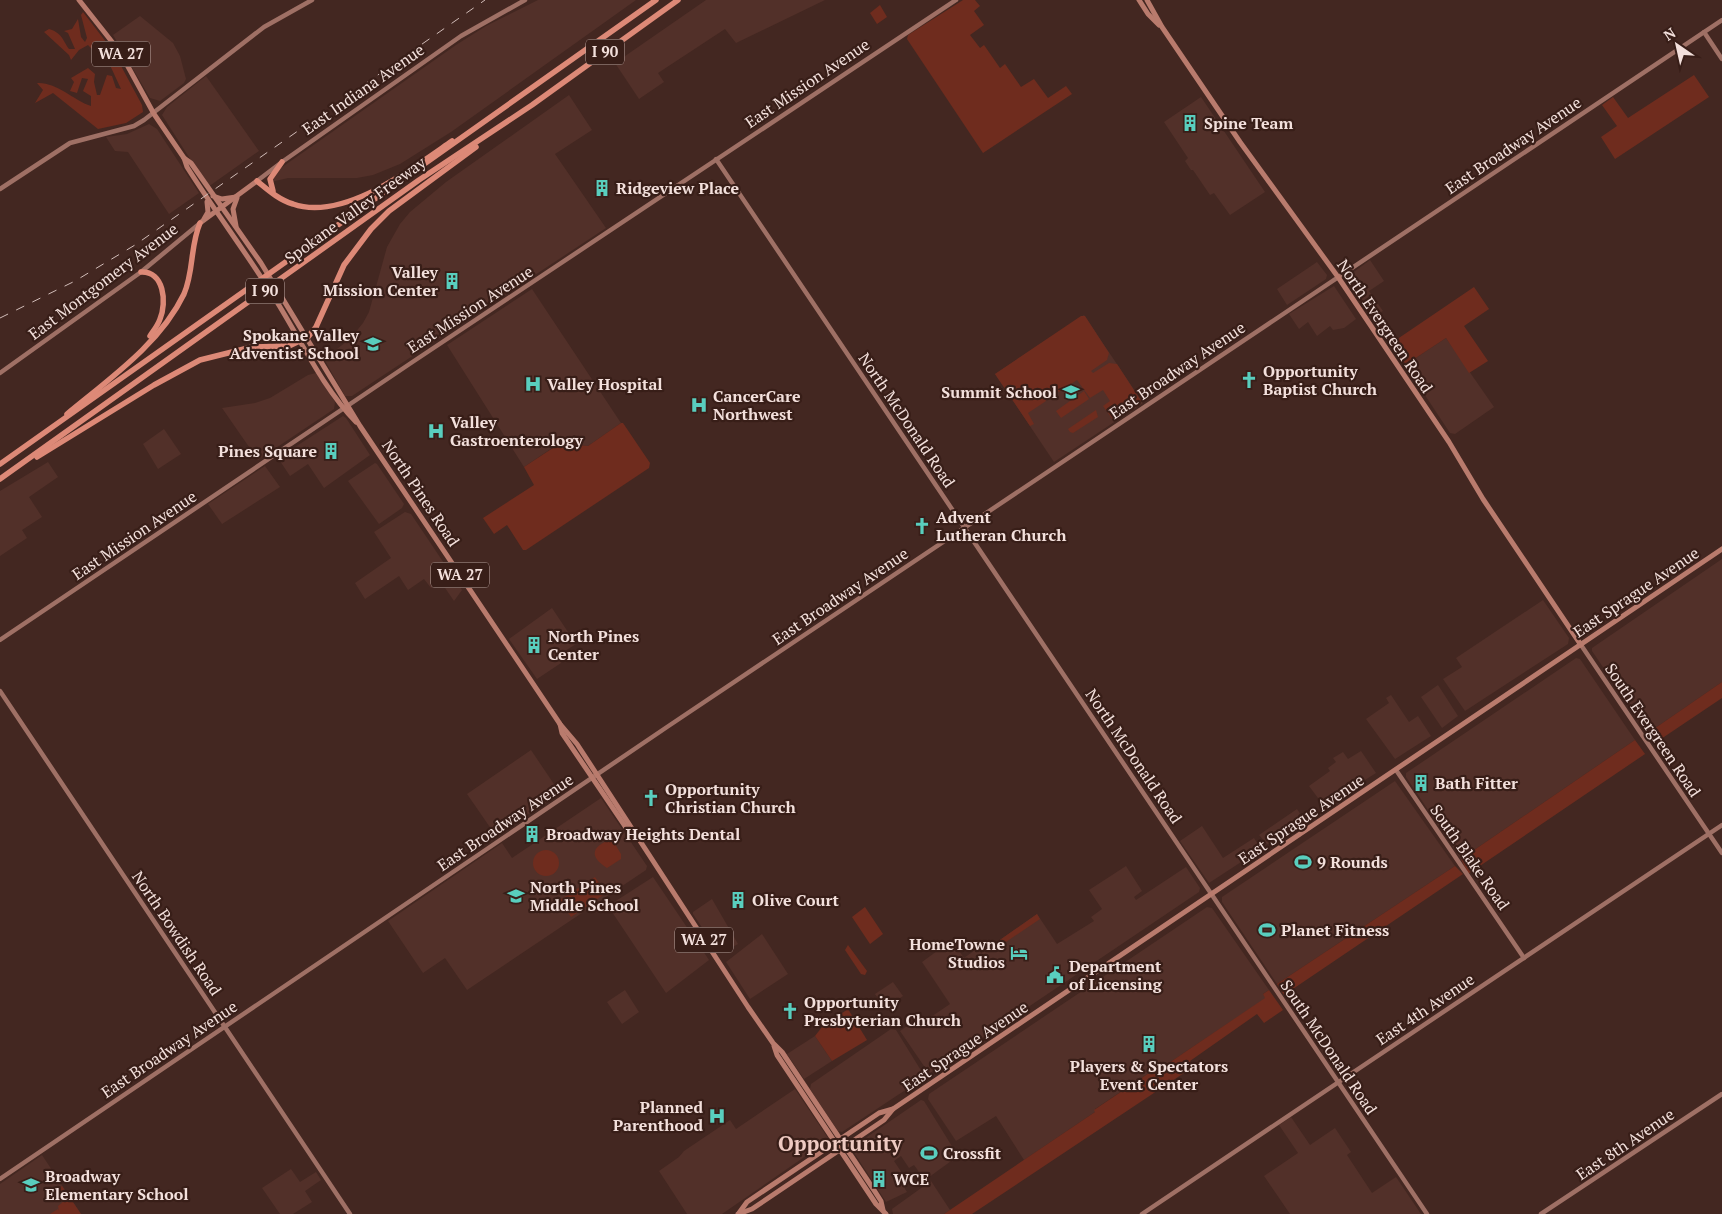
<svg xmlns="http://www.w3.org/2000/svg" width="1722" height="1214" viewBox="0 0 1722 1214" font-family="'PT Serif',serif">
<rect width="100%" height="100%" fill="#432721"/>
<g fill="#523029">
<path d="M538,0H636L451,132L400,164L373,175L357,178H288L271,182L278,170L456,45L486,26Z"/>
<path d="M706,0H825L736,43L725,29L658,73L664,82L639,99L615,63Z"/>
<path d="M140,16L173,43L180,56L186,79L184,83L160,101L150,98L113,35Z"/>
<path d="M206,76L259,151L208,187L162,115L167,107Z"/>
<path d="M569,95L592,130L555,154L606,228L352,396H345L324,359L350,339L363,323L369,312L387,247L400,224L410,212L446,182Z"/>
<path d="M1201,97L1265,192L1230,215L1214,193L1210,195L1193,170H1191L1185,161L1188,158L1164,122Z"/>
<path d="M149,124L157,129L199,193L169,214L128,152L115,151L106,137L127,134Z"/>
<path d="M1370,260L1384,281L1369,291L1383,311L1373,316L1347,277Z"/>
<path d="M1317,262L1327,275L1326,279L1287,305L1277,289Z"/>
<path d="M1334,286L1356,319L1344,328L1333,330L1330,326L1317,336L1308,322L1299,329L1289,314Z"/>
<path d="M532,289L621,423L588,446L576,445L570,436L524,467L447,345Z"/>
<path d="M1084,315L1143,403L1054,462L995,374Z"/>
<path d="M1446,338L1494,407L1455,434L1450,433L1405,365Z"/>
<path d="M316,373L335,402L334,409L258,460L222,408L255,403L270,398L308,375Z"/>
<path d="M343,416L346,418L370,455L324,488L308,464L290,476L278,458Z"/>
<path d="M164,429L181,454L158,469L143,444Z"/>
<path d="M48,462L58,477L29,497L42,517L22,530L27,538L0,556V491Z"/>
<path d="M375,463L377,464L404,504L402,508L379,524L348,481Z"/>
<path d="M265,466L280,487L222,524L208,504Z"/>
<path d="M405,512L411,514L462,590L454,601L441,582L431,588L424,579L408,590L399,576L365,599L355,583L391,558L374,532Z"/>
<path d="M1722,559V682L1648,733L1592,651V648Z"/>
<path d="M1543,600L1569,638L1568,644L1465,711L1443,679L1462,667L1456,658Z"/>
<path d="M552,608L576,644L557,656L561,663L537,679L509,639Z"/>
<path d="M1576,658L1580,659L1635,740L1461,859L1406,777V773Z"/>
<path d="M1438,685L1458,716L1442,728L1421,697Z"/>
<path d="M1391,695L1409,722L1418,716L1431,736L1395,759L1366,719L1389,703L1386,698Z"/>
<path d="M531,750L560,793L496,836L467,794Z"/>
<path d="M1361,751L1376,773L1324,806L1309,786L1330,771L1328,768L1336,762L1333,758L1343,752L1348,759Z"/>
<path d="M1395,781L1455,866L1277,984L1222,902V897Z"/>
<path d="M601,798L647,866L646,870L467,990L445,958L423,973L388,921L502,843L512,858Z"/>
<path d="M1297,809L1305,821L1270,844H1267L1259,835Z"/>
<path d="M1202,826L1223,858L1254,838L1261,849L1209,883L1180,841Z"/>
<path d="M1126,866L1142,891L1134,897L1136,900L1186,867L1200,888L1199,892L930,1073L926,1069L900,1031L918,1018L922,1023L950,1004L922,962L952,940L964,958L978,948L981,953L1037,914L1057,944L1094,921L1091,917L1102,909L1089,890Z"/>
<path d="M653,877L709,960L666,993L608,906Z"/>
<path d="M712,899L738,944L722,953H719L693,914V912Z"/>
<path d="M1207,907L1212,908L1269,990L1263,994L1266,998L1160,1069L1158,1067L1095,1109V1112L1024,1160L996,1116L956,1141L928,1099L929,1094Z"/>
<path d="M762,934L788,974L750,999L726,962Z"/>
<path d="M893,982L903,996L885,1008L875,994Z"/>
<path d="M625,990L639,1012L622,1024L607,1002Z"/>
<path d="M891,1029L896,1030L925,1077L842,1132L838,1131L810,1089L811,1084Z"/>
<path d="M815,1036L832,1061L804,1079L787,1054Z"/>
<path d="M795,1089L828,1138L826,1142L722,1214H687L659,1171L679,1157L684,1151L730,1120L736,1129Z"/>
<path d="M921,1100L924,1101L958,1156L925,1180L914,1165L909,1168L901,1156L894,1161L902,1173L897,1176L907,1192L886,1202L851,1148Z"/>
<path d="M1291,1117L1310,1145L1335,1128L1351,1152L1347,1155L1372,1193L1396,1177L1421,1214H1290L1264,1176L1298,1153L1279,1125Z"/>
<path d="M42,1155L81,1214H0V1184Z"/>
<path d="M291,1169L300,1182L316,1172L321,1180L305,1191L312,1202L293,1214H280L262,1188Z"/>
<path d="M931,1181L950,1210L944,1214H893L892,1209Z"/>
</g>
<g fill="#6f2c1e">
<path d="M963,0H975L980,6L974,11L984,25L970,35L980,48L984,45L1000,68L1005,64L1021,87L1034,79L1048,98L1066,86L1072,94L983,153L907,39L908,35Z"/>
<path d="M880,5L887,17L877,24L870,13Z"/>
<path d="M83,12L113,51L142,105L143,112L126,123L98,129L53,93L35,103L43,90L37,83C57,82 73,100 91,106V96L83,91L88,79L82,78L77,93L70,91L74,82L71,78L88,68L95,74L94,82L97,95H100L107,75L112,76L116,88L121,89L103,50L96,45L95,48L102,59L88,45L79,50L71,60L69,55L44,32L49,29C62,33 62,39 69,49H75L68,33L64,31L72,29L78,19L81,37L85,42L87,38L81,15Z"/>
<path d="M1694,75L1709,97L1615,159L1601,137L1617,126L1602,105L1613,97L1628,118Z"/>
<path d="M1474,287L1489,309L1464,326L1488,361L1469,373L1446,338L1405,365L1390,344Z"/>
<path d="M1081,316H1085L1109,353L1107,360L1091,371L1093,373L1109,363L1117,364L1141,401L1113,420L1103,406L1110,401L1103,390L1090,398L1077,380L1059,392L1053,386L1042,393L1046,401L1028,413L1034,424L1030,426L995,374Z"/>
<path d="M1084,391L1089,399L1061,418L1056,411Z"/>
<path d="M1096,410L1098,417L1073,433L1070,432L1068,429Z"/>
<path d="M621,423H623L650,463L649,468L526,550H523L507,525L494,534L483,518L534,485L524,467L571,436L577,445L588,446Z"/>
<path d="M1722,682V698L1655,743L1648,733Z"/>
<path d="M1635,740L1645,754L1468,874L1461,859Z"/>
<path d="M612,839L621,854V859L607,868C588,856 592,846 612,839Z"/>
<circle cx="546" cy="863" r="13"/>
<path d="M1455,866L1463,874L1284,995L1277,984Z"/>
<path d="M595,877L606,893L571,917L560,900Z"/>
<path d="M865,907L883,934L870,944L852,917Z"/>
<path d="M1037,914L1040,919L1000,946L997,942Z"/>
<path d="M848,945L867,971L865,975L861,974L845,950Z"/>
<path d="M1269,990L1283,1010L1264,1023L1257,1014L1190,1061L1193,1067L972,1214H944L1095,1112L1094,1110L1158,1067L1160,1069L1265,998L1263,994Z"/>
<path d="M848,1009L867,1040L832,1061L815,1036L822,1027Z"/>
<path d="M62,1186L81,1214H50L58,1209L59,1211L58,1206L64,1201L57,1190Z"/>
</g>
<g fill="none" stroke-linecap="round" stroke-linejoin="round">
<g stroke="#9f7065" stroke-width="4.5">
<path d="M1704,32L1722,59"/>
<path d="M716,159L1427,1214"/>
<path d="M257,181L282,162L461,36L525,0"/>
<path d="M0,189L70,143L134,126L144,120L264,27L312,0"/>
<path d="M0,373L141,272L199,224"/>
<path d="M0,640L411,363L956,0"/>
<path d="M1581,645L1722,853"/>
<path d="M0,691L350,1214"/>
<path d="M1396,770L1524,958"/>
<path d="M0,1179L667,727L1722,20"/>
<path d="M1142,1214L1722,825"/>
<path d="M1541,1214L1722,1094"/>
</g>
<g stroke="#b97b6d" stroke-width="5">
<path d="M79,0L120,52L154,114L184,158L187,167C214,210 245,251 272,294C299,336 321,386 356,422"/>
<path d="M1139,0L1148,14L1159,25"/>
<path d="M1147,0L1162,27L1240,142L1338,277L1449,442L1483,499L1581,645"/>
<path d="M184,158L191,163L261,263L360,426L560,724L577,744L748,1007L773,1043L782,1052L872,1187L881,1201L883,1210"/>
<path d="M213,196L222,199L236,197"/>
<path d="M204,219L208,212L207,202"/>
<path d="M200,223L257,181"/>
<path d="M236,226L233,209L237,198"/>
<path d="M560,724L562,733L627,829L635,836"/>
<path d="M774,1046L777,1055L876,1204L886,1214"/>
<path d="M739,1213L747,1202L879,1113L893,1109"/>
<path d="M738,1214L752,1209L884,1120L893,1109L1722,549"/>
</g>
<g stroke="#dd8977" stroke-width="5.5">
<path d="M257,181C268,190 279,200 293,204C343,222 413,168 452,141"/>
<path d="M273,191L270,179L282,162"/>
<path d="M141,272C164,271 167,302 160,319C158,325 154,330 150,336"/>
<path d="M67,414C109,379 160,344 184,294C194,271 190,246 200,223"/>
<path d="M37,457L154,385L200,360L252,347L289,346L308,337L316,327L344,265L371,229L389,211L476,147"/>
<path d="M0,464L656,0"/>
<path d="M0,479L419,180L532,105L678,0"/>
</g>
<path stroke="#d1bcb8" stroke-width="1" stroke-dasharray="9 9" stroke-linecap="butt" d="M0,318L75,281L135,245L485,0"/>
</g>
<defs>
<g id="building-bare" transform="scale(1.35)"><path d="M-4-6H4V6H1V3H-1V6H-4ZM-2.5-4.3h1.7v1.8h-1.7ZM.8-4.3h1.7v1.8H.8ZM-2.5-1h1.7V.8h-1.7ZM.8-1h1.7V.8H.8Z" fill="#59cebe" stroke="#381e18" stroke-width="2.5" paint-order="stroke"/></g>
<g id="school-bare" transform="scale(1.35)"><path d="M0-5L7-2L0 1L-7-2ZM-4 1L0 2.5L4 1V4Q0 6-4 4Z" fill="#59cebe" stroke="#381e18" stroke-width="2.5" paint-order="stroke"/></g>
<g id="church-bare" transform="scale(1.35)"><path d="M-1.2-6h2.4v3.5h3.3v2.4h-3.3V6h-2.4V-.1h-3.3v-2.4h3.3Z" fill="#59cebe" stroke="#381e18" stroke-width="2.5" paint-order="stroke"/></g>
<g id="hospital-bare" transform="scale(1.35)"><path d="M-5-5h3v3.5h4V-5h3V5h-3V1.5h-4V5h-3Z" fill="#59cebe" stroke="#381e18" stroke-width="2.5" paint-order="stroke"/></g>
<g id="stadium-bare" transform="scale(1.35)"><path d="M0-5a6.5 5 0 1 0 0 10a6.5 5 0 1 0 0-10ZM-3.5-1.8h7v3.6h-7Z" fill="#59cebe" stroke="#381e18" stroke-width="2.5" paint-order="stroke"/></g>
<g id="hotel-bare" transform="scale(1.35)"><path d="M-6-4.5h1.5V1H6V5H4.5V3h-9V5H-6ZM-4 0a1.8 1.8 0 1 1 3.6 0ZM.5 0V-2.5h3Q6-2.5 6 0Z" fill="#59cebe" stroke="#381e18" stroke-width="2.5" paint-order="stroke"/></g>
<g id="civic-bare" transform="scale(1.35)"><path d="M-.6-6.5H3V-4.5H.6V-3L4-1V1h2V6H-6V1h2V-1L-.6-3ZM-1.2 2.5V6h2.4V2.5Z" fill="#59cebe" stroke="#381e18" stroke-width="2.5" paint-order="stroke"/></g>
</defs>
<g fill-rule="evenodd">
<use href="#building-bare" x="1190" y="123"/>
<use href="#building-bare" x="602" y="188"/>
<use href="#building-bare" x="452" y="281"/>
<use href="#school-bare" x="373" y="344"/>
<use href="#church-bare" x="1249" y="380"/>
<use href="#hospital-bare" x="533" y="384"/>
<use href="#school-bare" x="1071" y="392"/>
<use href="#hospital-bare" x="699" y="405"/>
<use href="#hospital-bare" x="436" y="431"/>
<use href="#building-bare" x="331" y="451"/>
<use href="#church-bare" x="922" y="526"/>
<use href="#building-bare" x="534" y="645"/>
<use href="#building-bare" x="1421" y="783"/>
<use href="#church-bare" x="651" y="798"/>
<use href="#building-bare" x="532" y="834"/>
<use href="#stadium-bare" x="1303" y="862"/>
<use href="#school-bare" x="516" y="896"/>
<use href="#building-bare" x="738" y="900"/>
<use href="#stadium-bare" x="1267" y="930"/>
<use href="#hotel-bare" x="1019" y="953"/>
<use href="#civic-bare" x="1055" y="975"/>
<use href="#church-bare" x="790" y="1011"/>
<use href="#building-bare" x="1149" y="1044"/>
<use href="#hospital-bare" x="717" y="1116"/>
<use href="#stadium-bare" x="929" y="1153"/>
<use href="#building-bare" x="879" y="1179"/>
<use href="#school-bare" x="31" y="1185"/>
</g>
<g text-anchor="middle" stroke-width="4.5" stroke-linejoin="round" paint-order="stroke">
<g fill="#381e18" stroke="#bba6a1" stroke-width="1">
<rect x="586" y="39.5" width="38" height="25" rx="4"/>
<rect x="92" y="41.5" width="58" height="25" rx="4"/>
<rect x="246" y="278.5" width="38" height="25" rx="4"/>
<rect x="431" y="562.5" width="58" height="25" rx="4"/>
<rect x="675" y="927.5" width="58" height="25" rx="4"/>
</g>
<g font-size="15" font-weight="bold" fill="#f3e0dc">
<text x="605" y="57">I 90</text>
<text x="121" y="59">WA 27</text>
<text x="265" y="296">I 90</text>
<text x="460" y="580">WA 27</text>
<text x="704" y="945">WA 27</text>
</g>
<g font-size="16" fill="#f3e0dc" stroke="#381e18">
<text transform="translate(807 83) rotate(-34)" y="6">East Mission Avenue</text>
<text transform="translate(363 89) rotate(-35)" y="6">East Indiana Avenue</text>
<text transform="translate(1513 145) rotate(-34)" y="6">East Broadway Avenue</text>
<text transform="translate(355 210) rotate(-36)" y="6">Spokane Valley Freeway</text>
<text transform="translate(103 281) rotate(-37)" y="6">East Montgomery Avenue</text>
<text transform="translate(470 309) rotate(-33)" y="6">East Mission Avenue</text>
<text transform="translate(1385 326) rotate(56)" y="6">North Evergreen Road</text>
<text transform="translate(1177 370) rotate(-34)" y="6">East Broadway Avenue</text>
<text transform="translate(907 420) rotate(56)" y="6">North McDonald Road</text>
<text transform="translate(421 493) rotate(56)" y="6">North Pines Road</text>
<text transform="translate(134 535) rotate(-34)" y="6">East Mission Avenue</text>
<text transform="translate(1636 592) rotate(-34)" y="6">East Sprague Avenue</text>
<text transform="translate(840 596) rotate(-34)" y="6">East Broadway Avenue</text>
<text transform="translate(1653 730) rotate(56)" y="6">South Evergreen Road</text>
<text transform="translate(1134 756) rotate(56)" y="6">North McDonald Road</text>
<text transform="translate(1301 819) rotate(-34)" y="6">East Sprague Avenue</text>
<text transform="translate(505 822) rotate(-34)" y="6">East Broadway Avenue</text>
<text transform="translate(1470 857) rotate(55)" y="6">South Blake Road</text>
<text transform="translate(177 933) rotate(56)" y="6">North Bowdish Road</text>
<text transform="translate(1425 1009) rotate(-34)" y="6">East 4th Avenue</text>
<text transform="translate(965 1046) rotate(-34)" y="6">East Sprague Avenue</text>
<text transform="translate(1329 1047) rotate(56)" y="6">South McDonald Road</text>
<text transform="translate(169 1049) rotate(-34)" y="6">East Broadway Avenue</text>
<text transform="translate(1625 1144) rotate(-34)" y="6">East 8th Avenue</text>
</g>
<g font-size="16" font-weight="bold" fill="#f3e0dc" stroke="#381e18" text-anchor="start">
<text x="1204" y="129">Spine Team</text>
<text x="616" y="194">Ridgeview Place</text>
<text x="438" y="278" text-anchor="end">Valley<tspan x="438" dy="18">Mission Center</tspan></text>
<text x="359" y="341" text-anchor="end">Spokane Valley<tspan x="359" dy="18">Adventist School</tspan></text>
<text x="1263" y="377">Opportunity<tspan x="1263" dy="18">Baptist Church</tspan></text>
<text x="547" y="390">Valley Hospital</text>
<text x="1057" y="398" text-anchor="end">Summit School</text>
<text x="713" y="402">CancerCare<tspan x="713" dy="18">Northwest</tspan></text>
<text x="450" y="428">Valley<tspan x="450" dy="18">Gastroenterology</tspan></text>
<text x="317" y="457" text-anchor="end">Pines Square</text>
<text x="936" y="523">Advent<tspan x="936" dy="18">Lutheran Church</tspan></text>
<text x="548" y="642">North Pines<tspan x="548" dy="18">Center</tspan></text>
<text x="1435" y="789">Bath Fitter</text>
<text x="665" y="795">Opportunity<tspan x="665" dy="18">Christian Church</tspan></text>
<text x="546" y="840">Broadway Heights Dental</text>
<text x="1317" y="868">9 Rounds</text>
<text x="530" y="893">North Pines<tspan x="530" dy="18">Middle School</tspan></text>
<text x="752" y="906">Olive Court</text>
<text x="1281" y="936">Planet Fitness</text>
<text x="1005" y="950" text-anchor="end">HomeTowne<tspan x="1005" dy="18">Studios</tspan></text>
<text x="1069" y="972">Department<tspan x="1069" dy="18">of Licensing</tspan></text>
<text x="804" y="1008">Opportunity<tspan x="804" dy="18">Presbyterian Church</tspan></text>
<text x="1149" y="1072" text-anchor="middle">Players &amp; Spectators<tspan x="1149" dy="18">Event Center</tspan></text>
<text x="703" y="1113" text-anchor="end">Planned<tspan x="703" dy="18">Parenthood</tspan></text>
<text x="943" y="1159">Crossfit</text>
<text x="45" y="1182">Broadway<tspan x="45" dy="18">Elementary School</tspan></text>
<text x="893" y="1185">WCE</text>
</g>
<g font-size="21" font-weight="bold" fill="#eecac2" stroke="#381e18">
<text x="840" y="1151">Opportunity</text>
</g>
</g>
<g transform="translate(1677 45) rotate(326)" stroke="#381e18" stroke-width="4" paint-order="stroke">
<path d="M0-4L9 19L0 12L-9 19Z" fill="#f3e0dc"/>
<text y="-8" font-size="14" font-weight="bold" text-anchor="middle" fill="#f3e0dc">N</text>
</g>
</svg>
